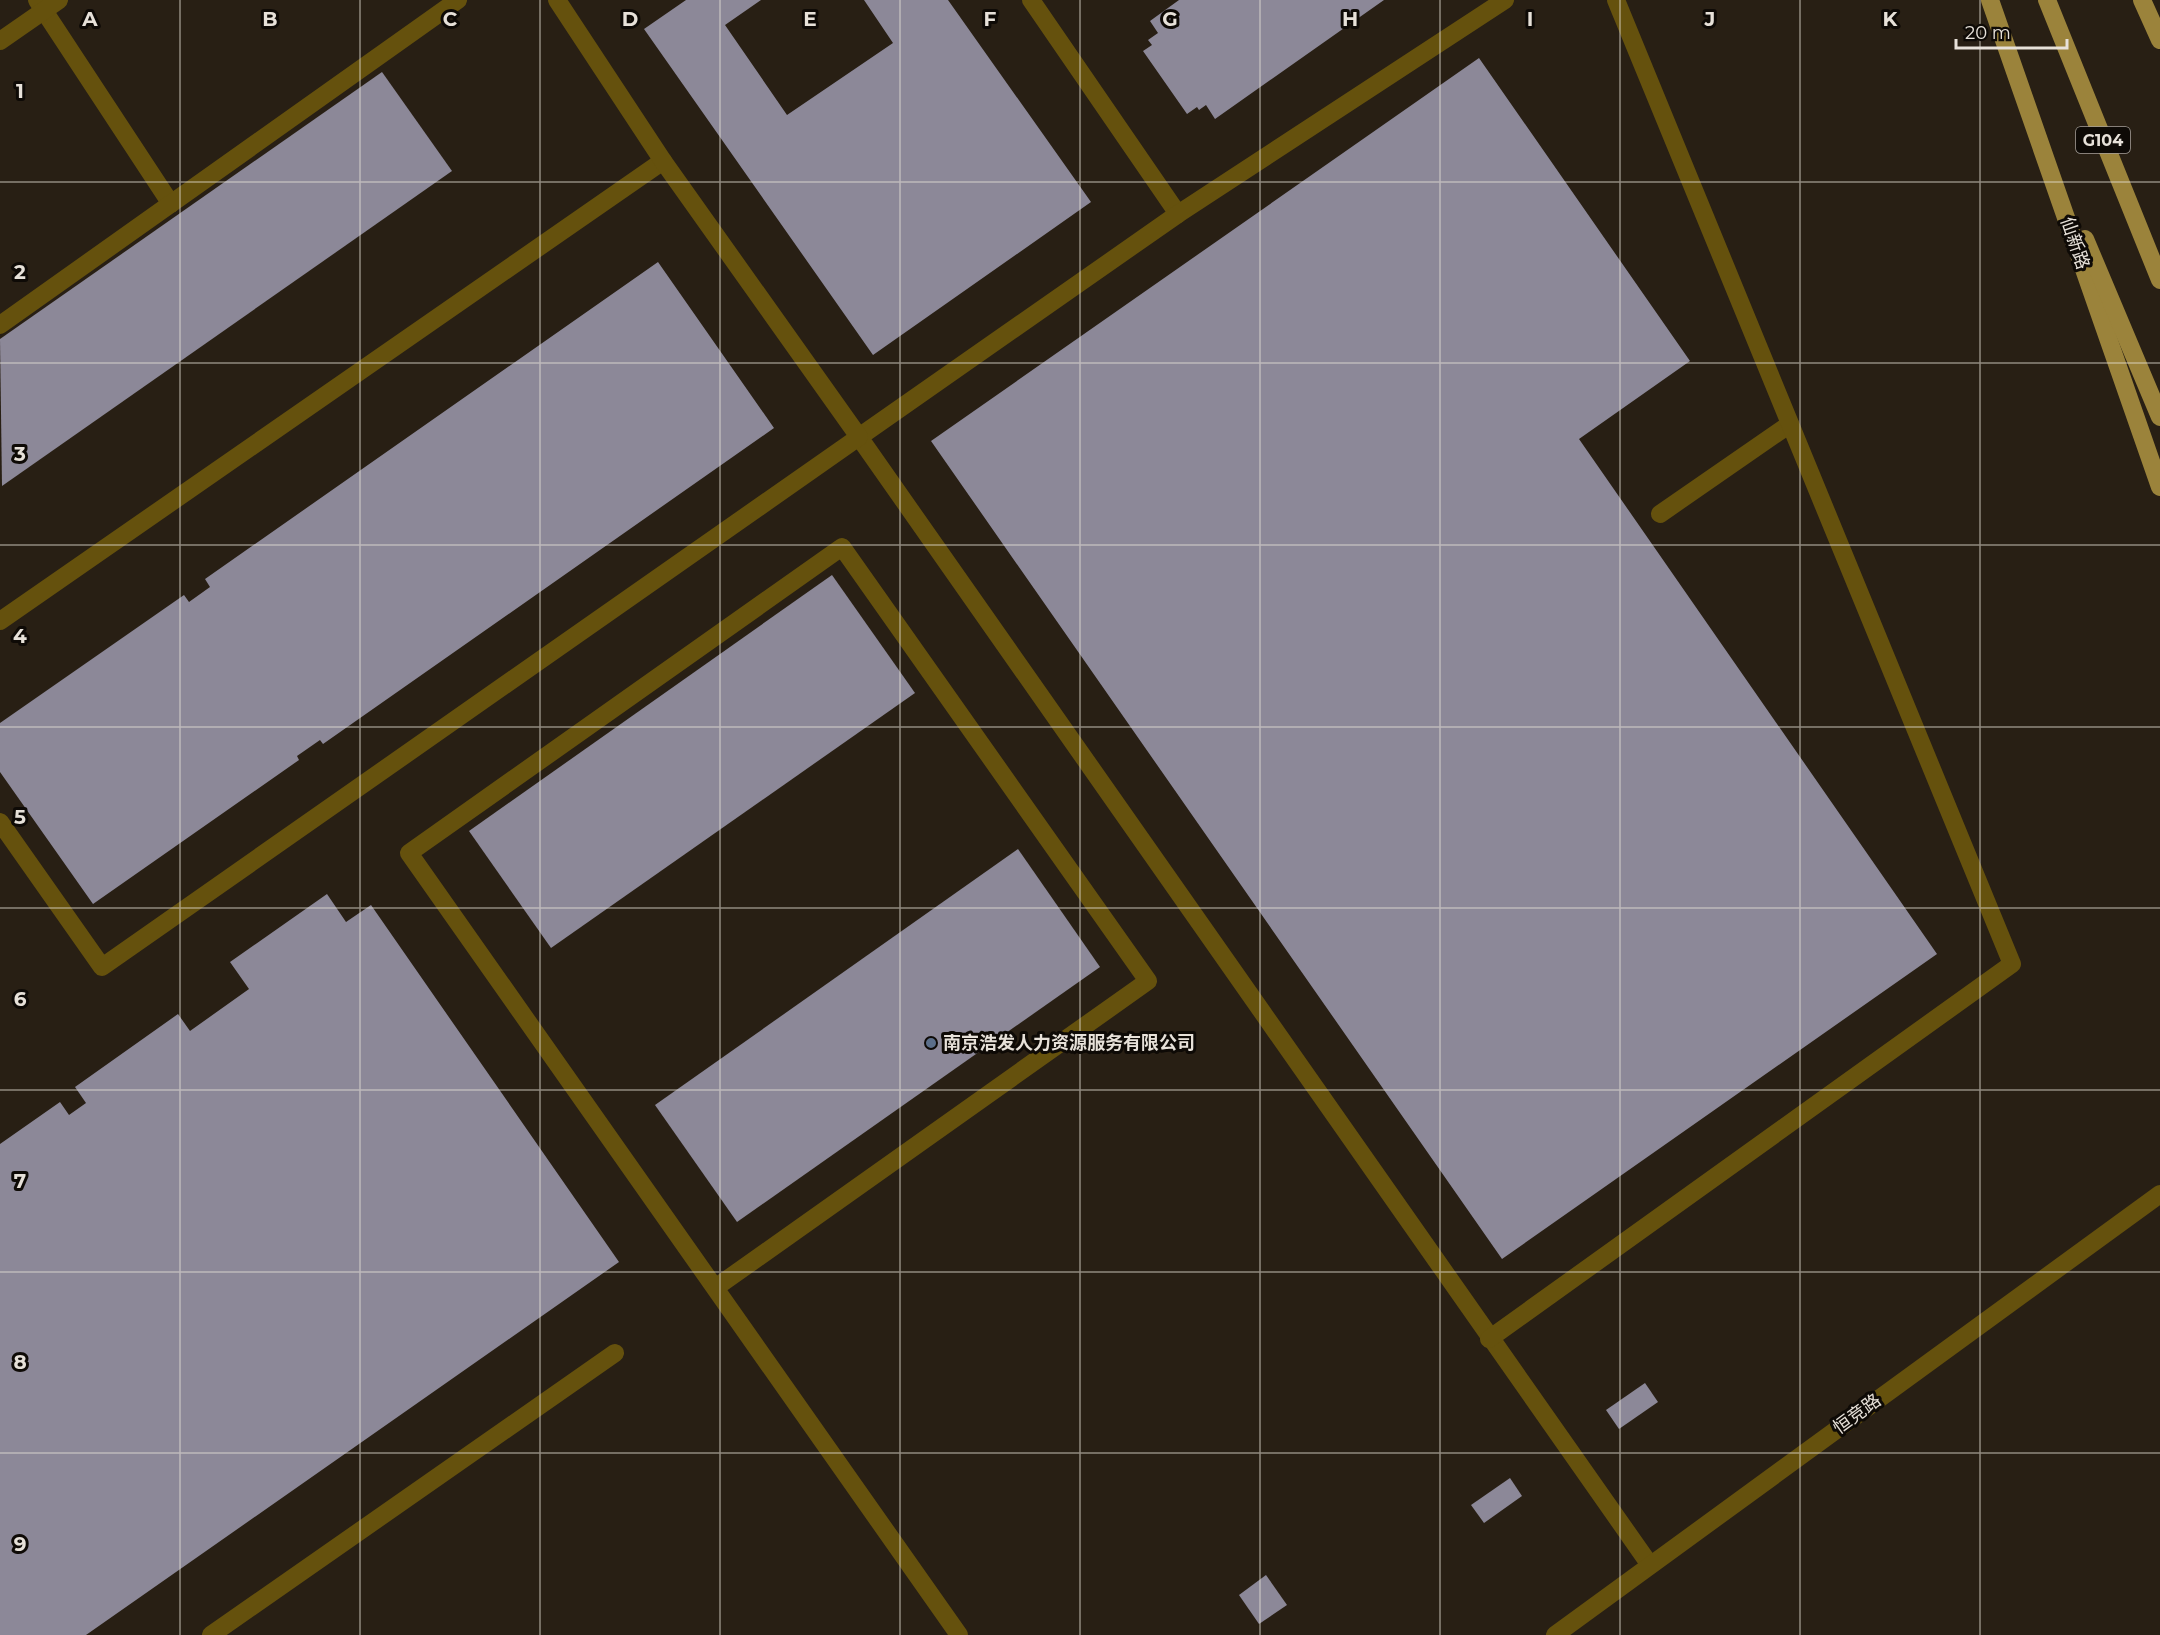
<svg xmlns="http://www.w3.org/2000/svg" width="2160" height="1635" viewBox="0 0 2160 1635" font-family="Montserrat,'Noto Sans SC',sans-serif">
<rect width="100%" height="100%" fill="#281f14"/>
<g fill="#8c8898">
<path d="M686,0H761L725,25L787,115L893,43L864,0H948L1091,202L873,355L644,29Z"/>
<path d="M1179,0H1384L1215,119L1206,105L1199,110L1197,107L1187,114L1143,51L1152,45L1148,40L1158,33L1150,21Z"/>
<path d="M1479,58L1690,361L1579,439L1937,954L1502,1259L931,441Z"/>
<path d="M382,72L452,171L2,486L0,339Z"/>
<path d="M658,262L774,428L323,744L320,740L297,756L299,760L93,904L0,772V723L184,595L189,602L210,587L205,579Z"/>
<path d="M832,575L915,693L551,948L469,831Z"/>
<path d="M1018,849L1100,967L737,1222L655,1105Z"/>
<path d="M327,894L346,922L371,905L619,1262L86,1635H0V1144L60,1102L69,1115L86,1103L75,1087L178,1014L190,1031L249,989L230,962Z"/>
<path d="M1645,1383L1658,1402L1619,1429L1606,1410Z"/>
<path d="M1510,1478L1522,1496L1484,1523L1471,1505Z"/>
<path d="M1266,1575L1287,1605L1259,1624L1239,1595Z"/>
</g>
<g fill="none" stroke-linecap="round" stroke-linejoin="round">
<g stroke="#65510d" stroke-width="18">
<path d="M37,0L171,204"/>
<path d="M1031,0L1178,214"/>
<path d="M1505,0L1178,214L859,437L1650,1565"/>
<path d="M0,41L59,0"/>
<path d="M0,325L458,0"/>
<path d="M1660,514L1790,424"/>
<path d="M0,621L663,161"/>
<path d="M0,822L102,967L859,437L663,161L557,0"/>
<path d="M715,1288L1148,981L842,547L409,853L959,1635"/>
<path d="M1489,1339L2012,964L1616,0"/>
<path d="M211,1635L615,1353"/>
<path d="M1555,1635L2160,1194"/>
</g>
<g stroke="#9b833b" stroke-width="18">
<path d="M1990,0L2160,487"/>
<path d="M2047,0L2160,280"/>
<path d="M2142,0L2160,40"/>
<path d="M2085,239L2160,417"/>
</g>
</g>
<path fill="none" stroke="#e7e1d9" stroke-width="1.5" stroke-opacity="0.55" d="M180,0V1635M360,0V1635M540,0V1635M720,0V1635M900,0V1635M1080,0V1635M1260,0V1635M1440,0V1635M1620,0V1635M1800,0V1635M1980,0V1635M0,182H2160M0,363H2160M0,545H2160M0,727H2160M0,908H2160M0,1090H2160M0,1272H2160M0,1453H2160"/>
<circle fill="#5c6f8a" stroke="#0e0a06" stroke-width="2" cx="931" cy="1043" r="6"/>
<g text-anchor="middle" stroke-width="6" stroke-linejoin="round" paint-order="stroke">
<rect fill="#0e0a06" stroke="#a6a09a" stroke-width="1.5" x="2076" y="127" width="54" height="26" rx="4.5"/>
<g font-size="16" font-weight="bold" fill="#e7e1d9">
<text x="2103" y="146">G104</text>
</g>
<g font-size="18" fill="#e7e1d9" stroke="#0e0a06">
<text transform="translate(2075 243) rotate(71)" y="6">仙新路</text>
<text transform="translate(1857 1414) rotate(-36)" y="6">恒竞路</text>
</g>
<g font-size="18" font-weight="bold" fill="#e7e1d9" stroke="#0e0a06" text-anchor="start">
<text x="943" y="1049">南京浩发人力资源服务有限公司</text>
</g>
</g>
<g font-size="20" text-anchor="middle" font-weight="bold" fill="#e7e1d9" stroke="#0e0a06" stroke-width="6" stroke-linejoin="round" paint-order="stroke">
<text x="90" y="26">A</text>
<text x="270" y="26">B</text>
<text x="450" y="26">C</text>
<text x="630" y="26">D</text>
<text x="810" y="26">E</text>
<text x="990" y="26">F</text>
<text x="1170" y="26">G</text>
<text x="1350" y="26">H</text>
<text x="1530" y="26">I</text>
<text x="1710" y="26">J</text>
<text x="1890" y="26">K</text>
<text x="20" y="98">1</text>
<text x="20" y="279">2</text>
<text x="20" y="461">3</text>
<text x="20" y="643">4</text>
<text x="20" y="824">5</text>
<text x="20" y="1006">6</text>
<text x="20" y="1188">7</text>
<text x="20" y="1369">8</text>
<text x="20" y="1551">9</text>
</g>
<path d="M1956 39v9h111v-9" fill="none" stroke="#e7e1d9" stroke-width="3"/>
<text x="1965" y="39" font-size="18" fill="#e7e1d9" stroke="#0e0a06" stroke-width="4.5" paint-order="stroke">20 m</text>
</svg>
